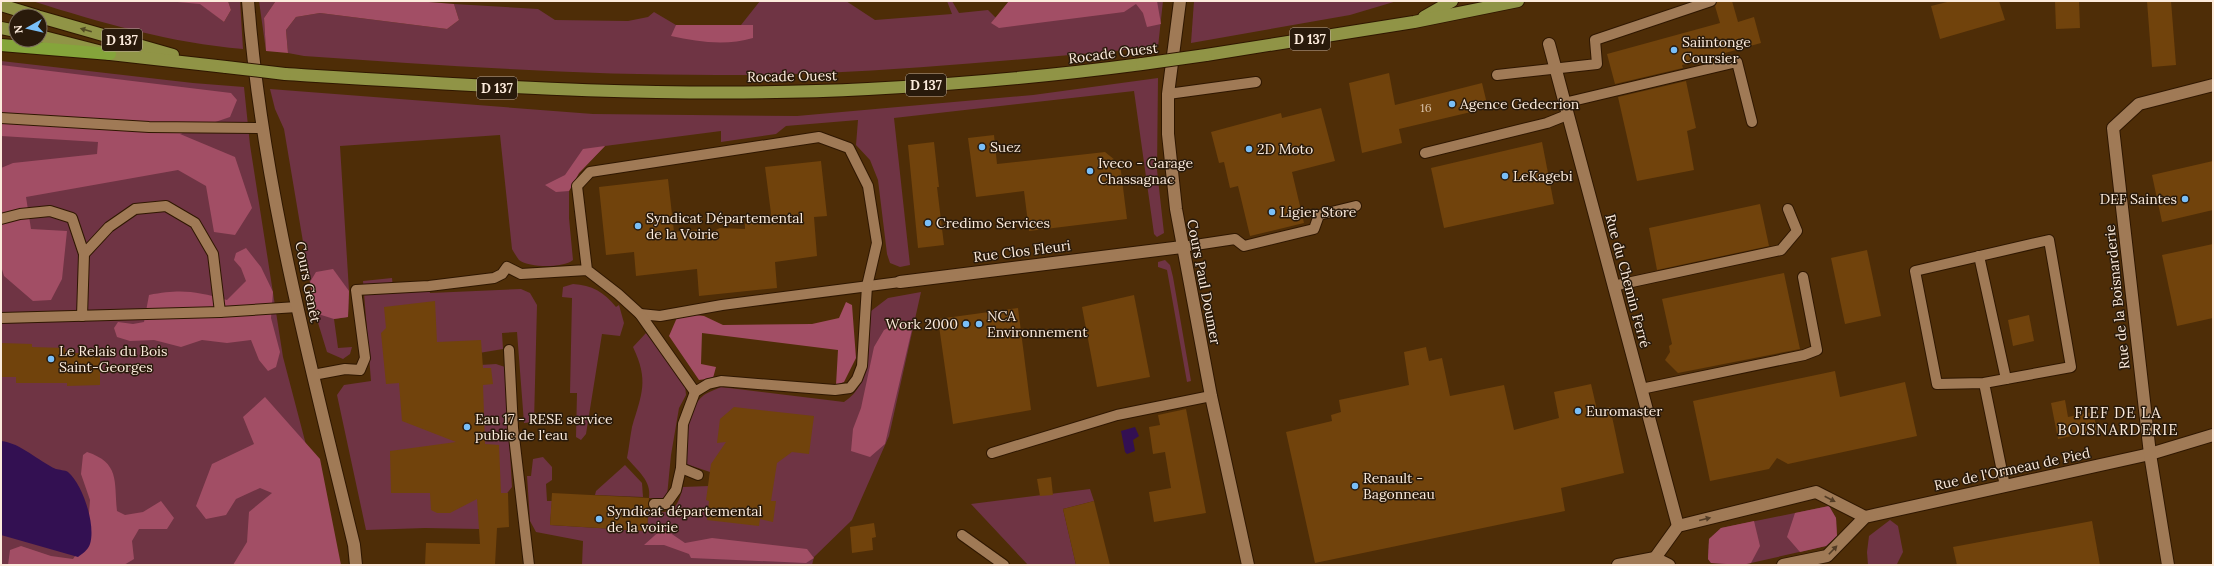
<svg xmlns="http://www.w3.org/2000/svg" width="2214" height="566" viewBox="0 0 2214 566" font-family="Lora,serif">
<rect width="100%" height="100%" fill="#4e2d07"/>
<g fill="#6f3444">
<path d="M32,1H166L200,3L224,22L231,10L228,1H240L243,49C171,43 102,23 32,1Z"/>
<path d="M259,1H280L275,2L264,18L266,51Z"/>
<path d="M760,1H846L875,20L952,14L947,1H952L959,13L988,10L996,18L1009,1H1163L1158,47C1047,57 935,68 823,73C650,80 476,68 304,56L288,53L286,30L296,17L320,13L447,29L459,20L454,4L538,9L555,20L628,21L648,17L654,12L676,25H741Z"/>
<path d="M1194,1H1397L1350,15L1191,43Z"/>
<path d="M1,61L193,83L244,87L250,145L283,357L326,521L333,565H1Z"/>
<path d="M1158,78L1157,170L1164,233L1157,237L1154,234L1134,91L894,118L910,265L900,267L890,263L887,254L878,180L870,160L856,145L858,120L786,126L776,134L721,142V131L605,146L579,173L569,191V218L573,260C563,268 530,268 519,260C517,257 514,253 512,249L500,135L340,146L349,291L348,317L334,319L338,348L352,347L350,354L343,359L327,352L315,313L284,129L275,109L270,89L593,114L797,116L1033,95Z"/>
<path d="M1165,260L1170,265L1173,277L1191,381L1187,382L1167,270L1158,267V262Z"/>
<path d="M392,278L393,288L429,286L430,293L521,289L530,293L537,305L534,422L524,423L517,332L502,333L503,349L479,353L480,365L496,364L505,367L512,487L479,529L425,528L366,530L337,395L344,385L371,381L363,281Z"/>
<path d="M573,284C592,285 604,292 616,307L619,305L624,323L620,336L602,334L586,434L581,440L576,437L577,393H570L572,298L562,297L563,287Z"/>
<path d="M921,292L889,436L852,520L814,557L812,565H582L583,541L536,532L530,521L527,476H531L533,459L543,457L552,467V480L546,484L547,501H552L550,525L647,531L648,512C672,514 677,510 683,487L709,486L710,472L686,464C686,445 686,408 704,395C708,392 715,390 721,387L844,402C873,384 868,341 871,311L888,298Z"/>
<path d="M646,333L685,384L686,395L679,408L671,455L667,496L663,498H649C652,481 637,470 627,458C629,448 630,437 632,427C642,393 649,381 633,347Z"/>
<path d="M625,465L642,483L643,497L595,495L596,491Z"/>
<path d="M1090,489L1094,501L1063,509L1076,565H1028L971,504Z"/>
<path d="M1829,506L1836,518L1837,536L1826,546L1742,565L1711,563L1708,559L1709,539L1721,528Z"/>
<path d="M1890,520L1898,526L1903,552L1897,564L1868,565L1867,552L1869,536Z"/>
</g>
<g fill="#a24e65">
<path d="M166,1H228L231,10L224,22L200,4Z"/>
<path d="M280,1H416L454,4L459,20L447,29L320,13L296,17L286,30L288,53L266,51L264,18L275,2Z"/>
<path d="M1009,1H1157L1161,24L1147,27L1143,13L1136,4L1124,12L999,28L991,23Z"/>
<path d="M676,25H753V38C726,46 698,42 671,36Z"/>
<path d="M1,65L231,93L237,100L230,117L180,134L235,157L252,208L235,235L214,232L206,186L178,170L26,197L31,229L67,231L62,279L51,300L33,301L4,276L1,266V168L13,163L97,154L98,142L1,136Z"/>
<path d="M605,146L579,173L569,191L556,192L545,185L565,175L583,149Z"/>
<path d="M246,248L261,267L273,292L271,318L280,352L276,367L268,371L259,360L251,340L227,343L202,340L181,347L154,340L130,341L117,337L114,328L118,322L133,324L144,322L149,295C181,289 195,291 227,300L246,281L241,268L234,260L236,253Z"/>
<path d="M333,269L349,291L348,317L334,319L315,313L310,282L316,272Z"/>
<path d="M846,302L852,305L856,358L844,382L836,385L838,350L702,333L701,364L716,367L713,378L699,380L669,336L679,313L704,316L723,325L812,324L839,318Z"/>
<path d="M901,321L912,329L885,444L870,457L851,451L853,429L861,408L874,347L884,330Z"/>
<path d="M265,397L320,459L341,565H233L247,542L249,512L272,493L260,488L236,499L226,515L206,519L196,506L212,464L254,444L243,417Z"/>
<path d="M87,452C120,463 114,481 117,511L125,515L143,512L161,501L174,518L167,529H139L132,541L134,559L124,565H8L10,550L21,546L51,556L73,559L87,539L90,500L81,474L83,455Z"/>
<path d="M1829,506L1836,518L1837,536L1826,546L1800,552L1787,537L1795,513Z"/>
<path d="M1754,521L1760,546L1751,563L1742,565L1711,563L1708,559L1709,539L1721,528Z"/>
<path d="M663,528L685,543L712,538L807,549L814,558L806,563L691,558L689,554L664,545H644Z"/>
</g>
<g fill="#331052">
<path d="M1135,427L1139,436L1133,440L1135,451L1127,454L1125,452L1121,431Z"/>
<path d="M1,441C21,443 38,461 56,469C59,470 65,470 68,472C83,485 96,525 90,544C88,550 82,554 78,557L1,535Z"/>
</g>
<g fill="#71430c">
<path d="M1717,1H1732L1738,22L1754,17L1761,43L1682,65L1683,68L1615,84L1607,54L1720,23L1715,6Z"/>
<path d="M1951,1H1999L2005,20L1940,39L1931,6Z"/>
<path d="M2055,1H2079L2080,28L2056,29Z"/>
<path d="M2147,1H2171L2176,65L2152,67Z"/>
<path d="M1389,73L1395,105L1482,83L1488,108L1399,129L1402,143L1362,153L1349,83Z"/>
<path d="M1686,81L1696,128L1687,131L1694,170L1637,181L1618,97Z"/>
<path d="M1321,108L1335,161L1292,172L1304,223L1250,236L1238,186L1230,188L1224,162L1219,163L1211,132L1281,113L1282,118Z"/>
<path d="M994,135L997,164L1105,152L1120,164L1127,219L1029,231L1024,191L976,197L968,138Z"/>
<path d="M934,142L939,187H937L944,245L918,248L908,145Z"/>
<path d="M1542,142L1554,204L1444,228L1431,168Z"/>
<path d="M821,161L827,216L814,217L817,256L775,262L777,288L699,296L697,269L636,276L634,252L606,255L599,187L668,179L674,232L700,229L701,237L720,228L745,229V224L772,221L765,167Z"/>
<path d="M2213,161V210L2162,222L2152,175Z"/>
<path d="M1760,204L1769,246L1657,270L1649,228Z"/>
<path d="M2213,244V318L2177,326L2162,255Z"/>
<path d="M1867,250L1881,316L1845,324L1831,258Z"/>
<path d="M1784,273L1800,349L1678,373L1665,360L1670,352L1669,346L1672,344L1662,299Z"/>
<path d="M1134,295L1150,377L1097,387L1082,307Z"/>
<path d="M435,301L437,342L481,340L483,368H491L493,384L483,385L485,444L499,445L501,493H508L509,527L497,528L495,565H425L426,543L480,544L477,499L450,513H437L431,510L430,493H391L390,451L456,442L402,421L399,383L386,384L381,333L386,328L384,307Z"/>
<path d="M1018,308L1031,410L953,424L938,319Z"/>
<path d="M2029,315L2034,341L2013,346L2008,320Z"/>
<path d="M1,343L32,344V347L65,348L66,353H100V385L67,386V383H16V377H1Z"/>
<path d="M1426,347L1429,361L1442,358L1450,396L1504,385L1514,430L1559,418L1554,392L1591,384L1597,410L1610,407L1624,473L1561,488L1565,511L1315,563L1286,432L1332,421L1331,415L1341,412L1339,400L1409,385L1404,352Z"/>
<path d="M1835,371L1840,397L1905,382L1917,436L1788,464L1777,458L1769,469L1710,481L1693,401Z"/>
<path d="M2065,400L2068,417L2093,412L2097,430L2058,439L2051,403Z"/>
<path d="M734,407L814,416L809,454L792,452L777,463L771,501H776L773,522L760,519L759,526L707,520L709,501L706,500L711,464L726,442L717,443L720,419Z"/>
<path d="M1186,409L1206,513L1154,522L1149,492L1171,488L1165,452L1153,454L1149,427L1160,425L1158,415Z"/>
<path d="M1051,477L1053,495L1040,496L1037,479Z"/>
<path d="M552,493L649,498L647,531L550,525Z"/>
<path d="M1094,501L1110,565H1076L1063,509Z"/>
<path d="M2092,521L2100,565H1957L1953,547Z"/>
<path d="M874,523L876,537L872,538L873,550L852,553L850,527Z"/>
</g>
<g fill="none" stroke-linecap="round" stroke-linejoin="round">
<g stroke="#2f1700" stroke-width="12">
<g id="lane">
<path d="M1497,75L1597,64L1595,40L1711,1"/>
<path d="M1168,94L1256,82"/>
<path d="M1564,103L1737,62L1752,122"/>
<path d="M1,118L149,127L263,128"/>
<path d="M1425,153L1547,123L1567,115"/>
<path d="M1,219L20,214L50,211L72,218L84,254"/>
<path d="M1182,247L1235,239L1244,246L1314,229L1319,215L1356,206"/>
<path d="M1979,256L2006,379"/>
<path d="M1613,286L1781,250L1797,231L1788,209"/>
<path d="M640,314L660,316L722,305L900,282"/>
<path d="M82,316L84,254L109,227L135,209L166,206L195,223L213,254L220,312"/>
<path d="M1,318L220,312L297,307"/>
<path d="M509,350L513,428L529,565"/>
<path d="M313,375L345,369L360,370L365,358L356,290L429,286L494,278L502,274L507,267L521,274L587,270L618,294L640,314L695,392L708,384L721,381L835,390L850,388L857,379L862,366L867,286L877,243L868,186L849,148L819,137L590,172L577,186L587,270"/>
<path d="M1984,383L1937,384L1915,271L2049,240L2071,367L1984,383L2005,486"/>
<path d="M1641,389L1804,355L1817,350L1803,277"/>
<path d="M992,453L1117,415L1211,396"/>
<path d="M681,468L698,475"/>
<path d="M654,504H666L676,490L681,468L683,424L695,392"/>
<path d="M962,535L1004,565"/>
</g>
</g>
<g stroke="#2f1700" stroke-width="14">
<g id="street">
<path d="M1549,44L1678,526"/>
<path d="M900,282L1182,247"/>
<path d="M1655,558L1678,526L1816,492L1865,517"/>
<path d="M1618,565L1655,558L1669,565"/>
<path d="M1783,565L1827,556L1865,517L2150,454L2213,435"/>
<path d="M2168,565L2150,454L2113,128L2139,104L2213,85"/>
</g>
</g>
<g stroke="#2f1700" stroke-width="14">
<g id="secondary">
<path d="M248,1C262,185 311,366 354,545L356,565"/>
<path d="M1180,1L1168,94V134L1176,209L1211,396L1248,565"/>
</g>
</g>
<g stroke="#2f1700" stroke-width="14">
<g id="primary">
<path d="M1,5L37,16"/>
<path d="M40,17L173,55"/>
<path d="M1424,17L1452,1"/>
<path d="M1,28L16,31"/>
<path d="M40,36L110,54L226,67"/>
<path d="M1206,55L1414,22L1518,1"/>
<path d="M285,74C479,86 674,99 868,89C960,84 1051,76 1142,64"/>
</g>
</g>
<g stroke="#2f1700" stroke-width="14">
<path id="highway" d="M1,45L110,54"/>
</g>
<use href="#lane" stroke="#a07a56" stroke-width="10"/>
<use href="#street" stroke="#a07a56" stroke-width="12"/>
<use href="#secondary" stroke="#a07a56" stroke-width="12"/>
<use href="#primary" stroke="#909446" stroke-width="12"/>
<use href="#highway" stroke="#85a53b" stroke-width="12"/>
<g stroke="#2f1700" stroke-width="14" stroke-linecap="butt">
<g id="primary-bridge">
<path d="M1142,64L1206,55"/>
<path d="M226,67L285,74"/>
</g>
</g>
<use href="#primary-bridge" stroke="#909446" stroke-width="12"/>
</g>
<defs><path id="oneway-solid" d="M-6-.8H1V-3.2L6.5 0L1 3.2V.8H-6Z"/></defs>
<use fill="#524b23" href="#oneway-solid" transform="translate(86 30) rotate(-164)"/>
<g fill="#533c25">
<use href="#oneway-solid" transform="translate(1830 499) rotate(27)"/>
<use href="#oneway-solid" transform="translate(1705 519) rotate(-14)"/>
<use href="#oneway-solid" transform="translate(1833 550) rotate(-46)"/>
</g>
<g fill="#79bff8" stroke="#291a0b" stroke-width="1.5">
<circle cx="1674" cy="50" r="4"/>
<circle cx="1452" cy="104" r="4"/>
<circle cx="982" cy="147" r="4"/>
<circle cx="1249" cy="149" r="4"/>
<circle cx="1090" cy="171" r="4"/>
<circle cx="1505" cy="176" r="4"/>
<circle cx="2185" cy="199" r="4"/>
<circle cx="1272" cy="212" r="4"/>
<circle cx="928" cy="223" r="4"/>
<circle cx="638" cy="226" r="4"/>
<circle cx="966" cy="324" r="4"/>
<circle cx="979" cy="324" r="4"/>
<circle cx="51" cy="359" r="4"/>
<circle cx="1578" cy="411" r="4"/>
<circle cx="467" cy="427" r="4"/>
<circle cx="1355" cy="486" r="4"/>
<circle cx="599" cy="519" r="4"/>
</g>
<g text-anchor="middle" stroke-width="3" stroke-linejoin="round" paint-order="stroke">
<g font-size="12" fill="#d9c1a8">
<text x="1426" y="112">16</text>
</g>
<g fill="#291a0b" stroke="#bdac9d" stroke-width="1">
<rect x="1290" y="28" width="40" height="22" rx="3"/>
<rect x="102" y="29" width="40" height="22" rx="3"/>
<rect x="906" y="74" width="40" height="22" rx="3"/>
<rect x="477" y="77" width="40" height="22" rx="3"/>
</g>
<g font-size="13" font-weight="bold" fill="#fcebdc">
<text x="1310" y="44">D 137</text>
<text x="122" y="45">D 137</text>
<text x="926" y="90">D 137</text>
<text x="497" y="93">D 137</text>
</g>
<g font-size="14" fill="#fcebdc" stroke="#291a0b" text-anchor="start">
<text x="1682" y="47">Saiintonge<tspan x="1682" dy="16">Coursier</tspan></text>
<text x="1460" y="109">Agence Gedecrion</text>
<text x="990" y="152">Suez</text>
<text x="1257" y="154">2D Moto</text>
<text x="1098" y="168">Iveco - Garage<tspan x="1098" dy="16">Chassagnac</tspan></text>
<text x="1513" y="181">LeKagebi</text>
<text x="2177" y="204" text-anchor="end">DEF Saintes</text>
<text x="1280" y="217">Ligier Store</text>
<text x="646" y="223">Syndicat Départemental<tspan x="646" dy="16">de la Voirie</tspan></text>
<text x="936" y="228">Credimo Services</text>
<text x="987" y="321">NCA<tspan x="987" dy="16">Environnement</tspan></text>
<text x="958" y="329" text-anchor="end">Work 2000</text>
<text x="59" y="356">Le Relais du Bois<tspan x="59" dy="16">Saint-Georges</tspan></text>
<text x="1586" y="416">Euromaster</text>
<text x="475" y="424">Eau 17 - RESE service<tspan x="475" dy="16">public de l'eau</tspan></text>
<text x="1363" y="483">Renault -<tspan x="1363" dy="16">Bagonneau</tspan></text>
<text x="607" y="516">Syndicat départemental<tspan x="607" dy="16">de la voirie</tspan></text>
</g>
<g font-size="14" fill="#fcebdc" stroke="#291a0b">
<text transform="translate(1113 53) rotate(-7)" y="5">Rocade Ouest</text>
<text transform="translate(792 76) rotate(-1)" y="5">Rocade Ouest</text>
<text transform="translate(1022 251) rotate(-7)" y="5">Rue Clos Fleuri</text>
<text transform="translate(1628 281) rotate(75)" y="5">Rue du Chemin Ferré</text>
<text transform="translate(308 282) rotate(79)" y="5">Cours Genêt</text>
<text transform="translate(1204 282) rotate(79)" y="5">Cours Paul Doumer</text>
<text transform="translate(2117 297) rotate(-96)" y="5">Rue de la Boisnarderie</text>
<text transform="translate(2012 469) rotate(-12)" y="5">Rue de l'Ormeau de Pied</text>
</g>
<g font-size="15" letter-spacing="1" fill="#fcebdc" stroke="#291a0b">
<text x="2118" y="418">FIEF DE LA<tspan x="2118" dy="17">BOISNARDERIE</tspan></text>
</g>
</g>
<rect width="2214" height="566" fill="none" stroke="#fcebdc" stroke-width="4"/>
<g transform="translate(28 28) rotate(262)"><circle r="19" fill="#291a0b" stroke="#7d6e5f"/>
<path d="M0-3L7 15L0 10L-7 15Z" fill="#79bff8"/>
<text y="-6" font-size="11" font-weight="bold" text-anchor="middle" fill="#fcebdc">N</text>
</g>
</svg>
